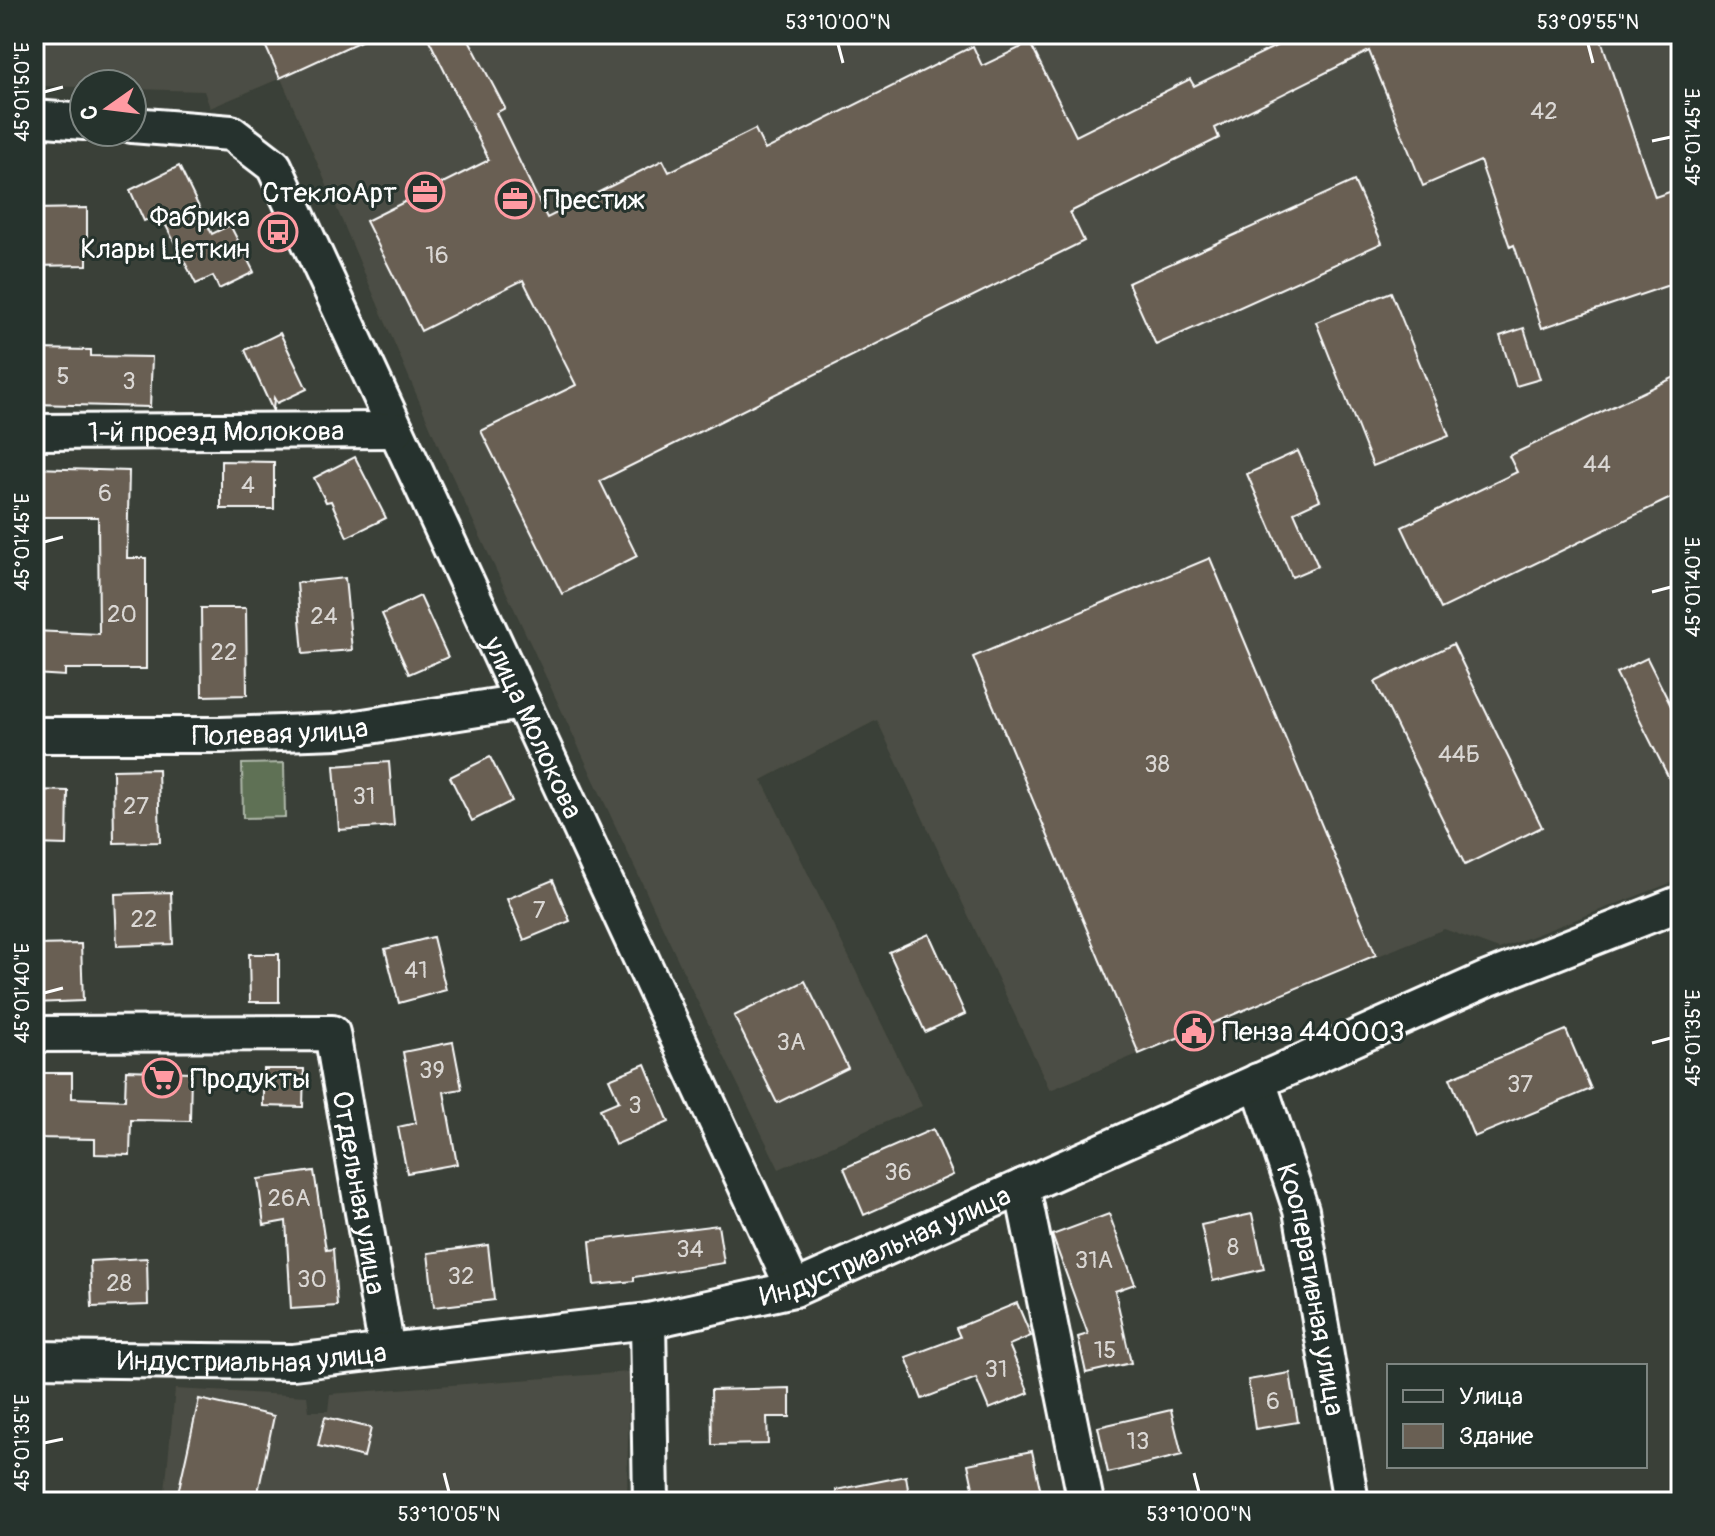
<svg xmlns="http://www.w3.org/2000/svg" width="1715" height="1536" viewBox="0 0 1715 1536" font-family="Pangolin,sans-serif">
<rect width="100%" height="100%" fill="#3a4038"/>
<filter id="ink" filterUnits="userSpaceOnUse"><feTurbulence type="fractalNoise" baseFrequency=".0125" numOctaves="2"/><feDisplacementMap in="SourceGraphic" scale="16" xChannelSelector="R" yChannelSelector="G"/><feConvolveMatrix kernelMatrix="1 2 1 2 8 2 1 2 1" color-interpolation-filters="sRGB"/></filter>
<g filter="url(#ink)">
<g fill="#4c4d44">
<path d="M34,34H1681V879L1499,949L1444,929L1050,1090L877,720L762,780L922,1106L779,1169L692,990L441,452L281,78L210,108L204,91L132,89V84H84V87L34,86Z"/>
<path d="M629,1372L627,1502H164L175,1389L307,1396L309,1411H328L330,1394Z"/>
</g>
<path fill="#5f7154" stroke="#afb8aa" stroke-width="2" d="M284,763L285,817L243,818L242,764Z"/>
<g fill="#695f53" stroke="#fff" stroke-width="2">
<path d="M260,34H376L280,78Z"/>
<path d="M426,34H466L505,108L496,113L547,218L663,160L669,172L755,129L765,150L973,46L982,66L1030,43L1076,136L1190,79L1194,86L1301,34H1599L1655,197L1681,188V281L1542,328L1514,245L1510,247L1480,161L1423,186L1369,51L1215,128L1219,138L1070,212L1084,241L600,481L637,556L562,594L481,431L576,385L523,280L421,331L366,221L489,160Z"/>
<path d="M179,166L212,234L230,225L254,272L219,289L213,276L196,284L160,214L144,221L130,190Z"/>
<path d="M1354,181L1382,243L1156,345L1128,283Z"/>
<path d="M87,208V265L34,266V209Z"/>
<path d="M1391,292L1449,436L1373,466L1316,322Z"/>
<path d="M1524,328L1540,379L1516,386L1500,336Z"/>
<path d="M280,333L307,389L277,403L274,398L273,411L245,350Z"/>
<path d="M35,349L91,350V356L152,357L150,407L34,404Z"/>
<path d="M1681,374V493L1441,609L1402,527L1517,472L1509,456Z"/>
<path d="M1298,451L1320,500L1294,512L1318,566L1292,577L1247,474Z"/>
<path d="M355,457L386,518L347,537L331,501L326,502L314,478Z"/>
<path d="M221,461L274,462V509H221Z"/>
<path d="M34,468L129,471L127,558H146V669H65V676L34,674V631L99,634L98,517H34Z"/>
<path d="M1210,558L1376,955L1139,1054L973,657Z"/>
<path d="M345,578L352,650L303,654L297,583Z"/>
<path d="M420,596L448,657L409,674L382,614Z"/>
<path d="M201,608H246L247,695L202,696Z"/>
<path d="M1453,644L1542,827L1465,865L1375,682Z"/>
<path d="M1647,658L1681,726V802L1616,673Z"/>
<path d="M490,757L512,801L472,821L450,777Z"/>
<path d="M389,762L394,826L339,830L334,766Z"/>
<path d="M158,769L160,842L114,843L113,770Z"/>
<path d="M34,790L68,791L67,845L34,844Z"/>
<path d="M553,880L570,921L524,940L507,899Z"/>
<path d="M171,892L173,944L117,946L115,894Z"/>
<path d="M929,934L965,1014L925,1032L889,952Z"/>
<path d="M433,937L446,990L399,1003L385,949Z"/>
<path d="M81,944L83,1001L34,1003V945Z"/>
<path d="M249,954H279V1002H250Z"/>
<path d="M805,981L848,1068L777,1103L734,1016Z"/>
<path d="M1566,1030L1591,1089L1474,1137L1450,1078Z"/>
<path d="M453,1042L462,1089L444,1092L457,1164L407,1173L398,1127L416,1123L403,1052Z"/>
<path d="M645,1064L669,1122L615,1145L600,1109L619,1101L609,1079Z"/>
<path d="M263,1069H304L303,1107L263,1106Z"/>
<path d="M126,1070L191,1072L190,1121L131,1120L130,1155L95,1154V1139L34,1138V1073H72V1098L125,1100Z"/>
<path d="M933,1129L953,1175L864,1215L844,1168Z"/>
<path d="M314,1171L326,1250L333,1249L337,1306L291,1309L286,1221L264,1225L258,1179Z"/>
<path d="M1109,1214L1135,1284L1115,1291L1131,1363L1086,1373L1078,1337L1088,1334L1052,1235Z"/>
<path d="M1252,1214L1264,1269L1213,1281L1201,1225Z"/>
<path d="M718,1225L724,1263L634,1277V1281L594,1285L590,1241Z"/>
<path d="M488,1245L494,1300L434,1307L428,1253Z"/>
<path d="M147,1258L148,1305L92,1307L90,1261Z"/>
<path d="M1017,1303L1031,1336L1009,1345L1029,1393L989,1409L976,1378L922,1399L906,1357L960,1337L956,1328Z"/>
<path d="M1290,1373L1298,1422L1255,1429L1248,1380Z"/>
<path d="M790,1388V1417H767L768,1444L712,1445L711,1390Z"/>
<path d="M199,1399L274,1416L256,1502H176Z"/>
<path d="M1171,1410L1182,1455L1108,1473L1098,1427Z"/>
<path d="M325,1417L371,1428L364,1457L318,1446Z"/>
<path d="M1032,1451L1043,1502H976L968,1464Z"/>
<path d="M906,1476L910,1502H837L836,1490Z"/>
</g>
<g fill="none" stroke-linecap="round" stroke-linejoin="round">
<g stroke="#fff" stroke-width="40">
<g id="street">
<path d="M34,118L84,122"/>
<path id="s1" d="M132,125L231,133L274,166L794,1289"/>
<path id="s2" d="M34,432L396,430"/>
<path id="s3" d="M34,735H221L338,731L522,702"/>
<path id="s4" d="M34,1034L332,1033L387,1351"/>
<path id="s5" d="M1258,1081L1301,1210L1351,1502"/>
<path d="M1022,1187L1086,1502"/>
<path d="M648,1321L651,1502"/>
<path id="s6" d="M34,1359L293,1362L648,1321L794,1289L1487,979L1681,903"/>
</g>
</g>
<use href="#street" stroke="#26332d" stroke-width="34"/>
</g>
</g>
<path fill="none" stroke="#fff" stroke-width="3" d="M838,44L843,63M1588,44L1593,63M44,92L63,87M1652,141L1671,137M44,542L63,537M1652,592L1671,587M44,993L63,988M1652,1043L1671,1038M44,1443L63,1439M444,1473L449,1492M1194,1473L1199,1492"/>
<defs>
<g id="office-ring" transform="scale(2)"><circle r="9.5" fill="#26332d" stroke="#ff9aa2" stroke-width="1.5"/><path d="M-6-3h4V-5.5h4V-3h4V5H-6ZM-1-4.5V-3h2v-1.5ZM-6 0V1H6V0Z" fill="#ff9aa2"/></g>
<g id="bus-ring" transform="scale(2)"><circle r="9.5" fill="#26332d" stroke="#ff9aa2" stroke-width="1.5"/><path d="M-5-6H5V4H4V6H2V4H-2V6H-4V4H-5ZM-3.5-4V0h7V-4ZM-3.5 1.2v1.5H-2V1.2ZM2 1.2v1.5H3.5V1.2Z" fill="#ff9aa2"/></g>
<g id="civic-ring" transform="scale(2)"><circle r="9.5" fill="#26332d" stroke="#ff9aa2" stroke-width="1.5"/><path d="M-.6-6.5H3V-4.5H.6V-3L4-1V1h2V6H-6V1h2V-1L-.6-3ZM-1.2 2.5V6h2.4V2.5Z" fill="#ff9aa2"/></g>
<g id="supermarket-ring" transform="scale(2)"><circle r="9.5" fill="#26332d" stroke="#ff9aa2" stroke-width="1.5"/><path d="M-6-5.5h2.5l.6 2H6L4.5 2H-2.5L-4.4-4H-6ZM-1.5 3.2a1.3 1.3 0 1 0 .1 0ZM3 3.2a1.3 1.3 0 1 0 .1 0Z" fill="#ff9aa2"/></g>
</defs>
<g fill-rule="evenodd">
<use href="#office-ring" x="425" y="192"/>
<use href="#office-ring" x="515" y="199"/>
<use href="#bus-ring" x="278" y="232"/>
<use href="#civic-ring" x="1194" y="1031"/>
<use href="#supermarket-ring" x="162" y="1078"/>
</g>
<g text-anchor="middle" stroke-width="6" stroke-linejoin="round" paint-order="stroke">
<g font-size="24" fill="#dad7d4">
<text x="1544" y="119">42</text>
<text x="437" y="263">16</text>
<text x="63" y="384">5</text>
<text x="129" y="389">3</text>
<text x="1597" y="472">44</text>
<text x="248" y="493">4</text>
<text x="105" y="501">6</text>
<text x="122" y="622">20</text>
<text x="324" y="624">24</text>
<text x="224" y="660">22</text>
<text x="1459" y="762">44Б</text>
<text x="1157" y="772">38</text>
<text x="364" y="804">31</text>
<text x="136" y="814">27</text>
<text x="539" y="918">7</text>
<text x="144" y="927">22</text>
<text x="416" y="978">41</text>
<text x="791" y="1050">3А</text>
<text x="432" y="1078">39</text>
<text x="1520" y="1092">37</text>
<text x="635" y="1113">3</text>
<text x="898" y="1180">36</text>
<text x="289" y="1206">26А</text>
<text x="1233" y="1255">8</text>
<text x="690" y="1257">34</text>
<text x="1094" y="1268">31А</text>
<text x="461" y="1284">32</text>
<text x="312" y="1287">30</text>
<text x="119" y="1291">28</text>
<text x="1105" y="1358">15</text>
<text x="996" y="1377">31</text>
<text x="1273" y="1409">6</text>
<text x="1138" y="1449">13</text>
</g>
<g font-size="28" fill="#fff" stroke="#26332d" text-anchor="start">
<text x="397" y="202" text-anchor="end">СтеклоАрт</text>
<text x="543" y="209">Престиж</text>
<text x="250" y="226" text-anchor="end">Фабрика<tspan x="250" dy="32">Клары Цеткин</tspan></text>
<text x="1222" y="1041">Пенза 440003</text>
<text x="190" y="1088">Продукты</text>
</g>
<g font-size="28" fill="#fff" stroke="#26332d">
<text dy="10" stroke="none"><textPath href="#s2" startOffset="182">1-й проезд Молокова</textPath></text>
<text dy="10" stroke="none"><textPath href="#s1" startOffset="772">улица Молокова</textPath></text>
<text dy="10" stroke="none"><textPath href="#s3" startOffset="246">Полевая улица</textPath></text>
<text dy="10" stroke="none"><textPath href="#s4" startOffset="460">Отдельная улица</textPath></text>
<text dy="10" stroke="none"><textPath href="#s6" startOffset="866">Индустриальная улица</textPath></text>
<text dy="10" stroke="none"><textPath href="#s5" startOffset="216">Кооперативная улица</textPath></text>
<text dy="10" stroke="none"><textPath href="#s6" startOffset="218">Индустриальная улица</textPath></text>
</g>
</g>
<rect width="1715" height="1536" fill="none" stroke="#26332d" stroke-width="88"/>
<rect x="1387" y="1364" width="260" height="104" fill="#26332d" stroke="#7d8581" stroke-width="2"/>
<rect x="1403" y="1390" width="40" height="12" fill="#26332d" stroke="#7d8581" stroke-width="2"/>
<text x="1459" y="1404" font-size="24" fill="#ffffff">Улица</text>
<rect x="1403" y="1424" width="40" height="24" fill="#695f53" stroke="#7d8581" stroke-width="2"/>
<text x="1459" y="1444" font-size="24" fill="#ffffff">Здание</text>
<g transform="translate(108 108) rotate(256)"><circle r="38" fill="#26332d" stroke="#7d8581" stroke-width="2"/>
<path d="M0-6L14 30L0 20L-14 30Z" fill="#ff9aa2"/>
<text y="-12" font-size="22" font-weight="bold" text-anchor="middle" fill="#ffffff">С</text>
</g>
<rect x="44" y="44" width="1627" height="1448" fill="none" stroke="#fff" stroke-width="3"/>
<g font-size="20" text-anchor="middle" fill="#fff">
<text x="838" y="29">53°10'00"N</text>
<text x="1588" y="29">53°09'55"N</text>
<text transform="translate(22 92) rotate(-90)" y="7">45°01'50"E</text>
<text transform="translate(1693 137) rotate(-90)" y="7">45°01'45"E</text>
<text transform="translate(22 542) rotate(-90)" y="7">45°01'45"E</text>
<text transform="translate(1693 587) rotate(-90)" y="7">45°01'40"E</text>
<text transform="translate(22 993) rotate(-90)" y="7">45°01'40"E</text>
<text transform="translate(1693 1038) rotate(-90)" y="7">45°01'35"E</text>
<text transform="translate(22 1443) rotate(-90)" y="7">45°01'35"E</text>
<text x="449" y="1521">53°10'05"N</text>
<text x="1199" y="1521">53°10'00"N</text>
</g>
</svg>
